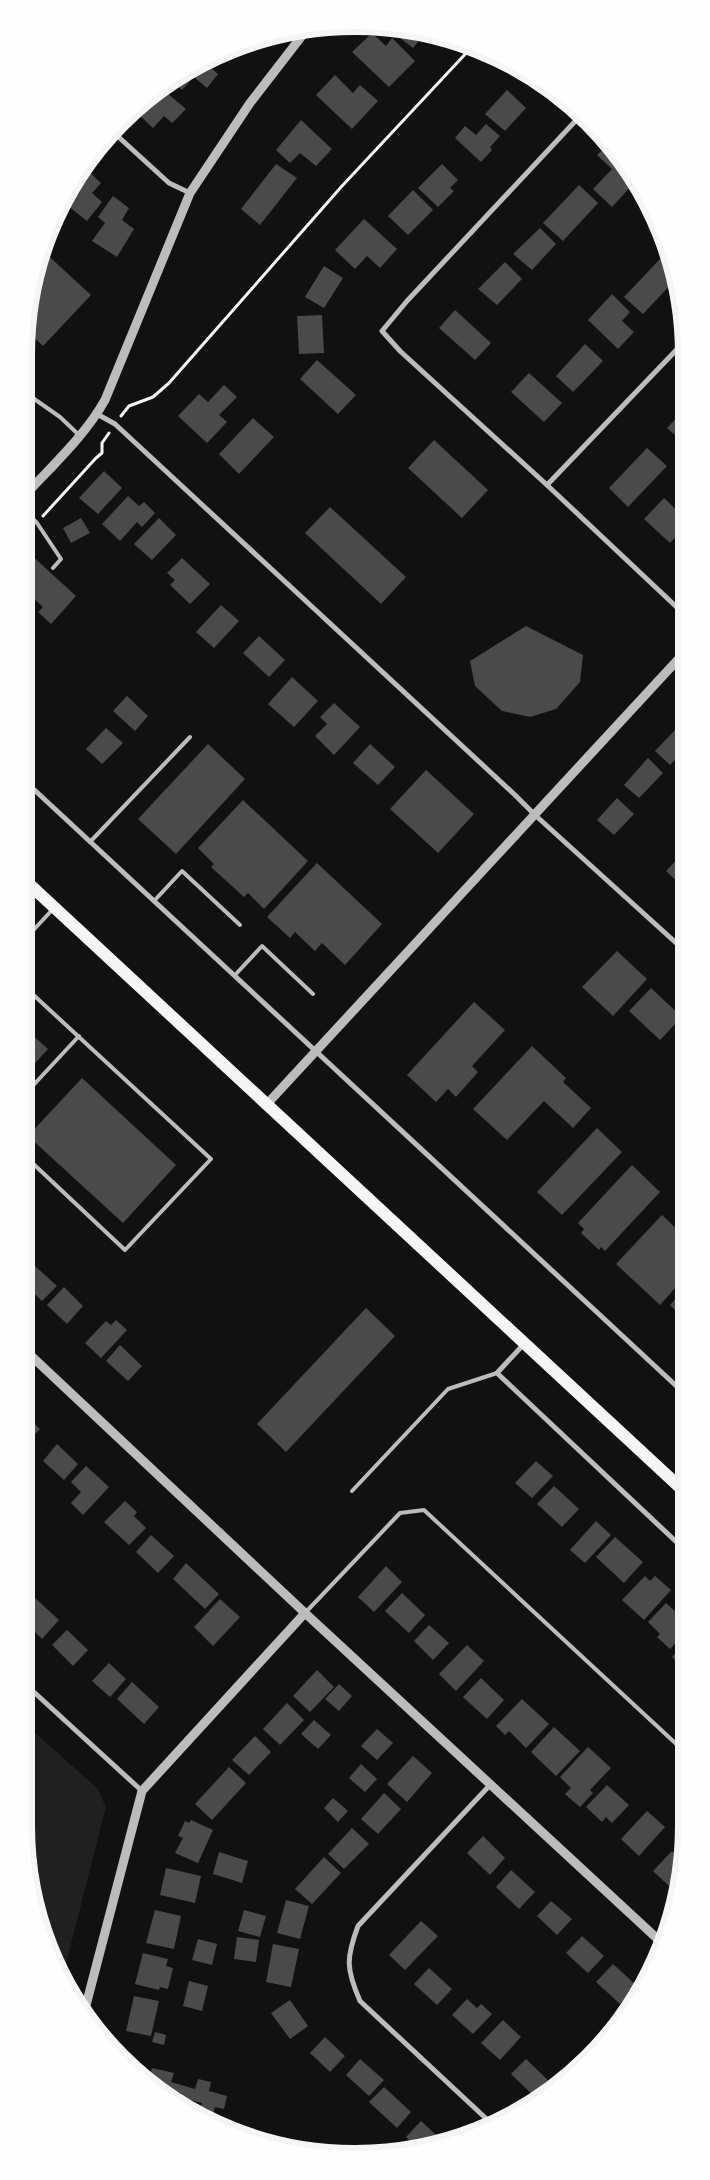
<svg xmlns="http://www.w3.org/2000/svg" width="710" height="2180" viewBox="0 0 710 2180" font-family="'Nunito Sans',sans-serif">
<rect width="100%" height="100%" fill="#111"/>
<path fill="#202020" d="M24,1723L97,1788L106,1807L63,1975L49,1951L30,1889L24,1825Z"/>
<g fill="#4a4a4a">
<path d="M386,27L420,30L426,32L413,48Z"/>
<path d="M372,33L386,46L392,38L415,61L389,87L352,52Z"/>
<path d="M241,45L231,58L224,52L229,49Z"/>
<path d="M204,62L218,74L207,88L194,77L182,90L171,80Z"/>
<path d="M525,71L546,87L541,92L522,75Z"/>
<path d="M335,75L353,93L360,85L378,101L352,129L316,95Z"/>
<path d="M161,88L186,109L172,123L164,116L153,128L134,110Z"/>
<path d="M507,90L526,108L505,131L485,114Z"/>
<path d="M301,120L332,149L316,166L300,153L290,163L276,150Z"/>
<path d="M486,124L500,136L490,147L492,150L481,162L455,138L465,126L476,135Z"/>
<path d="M607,145L634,183L612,207L593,189L612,169L597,155Z"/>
<path d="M276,164L297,178L260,225L241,209Z"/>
<path d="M442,164L458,180L450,188L454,191L438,207L418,188Z"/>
<path d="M86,169L101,183L92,193L102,202L87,221L63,202L70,189Z"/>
<path d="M579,185L598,203L563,241L543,223Z"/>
<path d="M413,190L433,210L408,235L388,216Z"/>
<path d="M113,196L129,208L122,220L134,229L117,257L92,241L105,223L98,217Z"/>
<path d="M364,219L397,249L380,268L367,256L355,269L335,250Z"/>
<path d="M540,228L556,244L532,270L513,254Z"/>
<path d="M42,250L91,295L43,346L30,334V290Z"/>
<path d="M660,259L670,268L674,281L643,314L624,297Z"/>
<path d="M505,262L522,279L497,305L478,289Z"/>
<path d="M324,266L343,278L324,308L305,297Z"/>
<path d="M612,294L630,312L622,321L634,332L618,349L588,320Z"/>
<path d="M455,310L491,343L475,360L439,328Z"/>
<path d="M322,315L324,353L299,354L297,316Z"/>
<path d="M585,344L603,361L573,392L556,376Z"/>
<path d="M317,360L356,395L338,414L300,379Z"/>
<path d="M529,373L562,403L544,422L511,392Z"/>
<path d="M224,385L237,397L219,415L227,422L207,443L178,416L199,394L208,402Z"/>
<path d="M684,410V443L667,428Z"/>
<path d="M253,418L274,437L239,474L219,454Z"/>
<path d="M434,440L488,490L462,518L408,468Z"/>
<path d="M647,448L667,466L628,507L609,488Z"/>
<path d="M104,471L122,488L98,514L79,498Z"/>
<path d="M128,496L139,506L144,502L155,513L142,527L137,522L120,541L102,524Z"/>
<path d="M664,498L684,517V528L670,543L644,519Z"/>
<path d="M330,507L406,577L381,604L305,533Z"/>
<path d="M81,518L90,533L71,543L63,528Z"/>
<path d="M159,518L176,535L152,560L134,544Z"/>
<path d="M30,554L76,596L51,624L38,612L43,607L29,594Z"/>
<path d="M182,558L210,584L190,604L170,585L175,580L167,573Z"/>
<path d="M221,605L239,621L214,648L196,632Z"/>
<path d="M526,626L583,655L580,682L556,709L530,717L502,711L475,686L470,661Z"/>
<path d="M259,636L285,660L269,677L243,653Z"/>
<path d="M292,677L318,701L294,727L268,704Z"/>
<path d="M127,696L148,716L135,731L113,711Z"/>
<path d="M334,703L360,727L334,755L315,736L327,724L320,717Z"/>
<path d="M106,728L123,743L102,764L86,749Z"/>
<path d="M675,730L684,740V750L670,765L655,751Z"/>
<path d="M208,744L245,779L176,854L138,819Z"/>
<path d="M370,744L395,767L378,785L353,763Z"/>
<path d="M648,758L663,773L639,798L624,785Z"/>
<path d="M426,770L474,814L438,853L390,809Z"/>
<path d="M617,798L634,814L614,835L597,820Z"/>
<path d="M243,800L308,861L264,909L248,893L244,897L211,867L214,864L198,848Z"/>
<path d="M684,852V884L682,886L666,871Z"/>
<path d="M317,863L382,924L345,965L322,943L315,951L295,932L290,938L267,917Z"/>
<path d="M617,951L647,979L613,1016L582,987Z"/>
<path d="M651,988L682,1017L660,1040L629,1011Z"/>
<path d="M474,1002L505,1030L472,1066L478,1072L456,1097L448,1089L436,1102L407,1075Z"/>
<path d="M27,1030L48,1049L27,1072Z"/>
<path d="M532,1046L566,1078L563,1082L591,1108L573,1128L544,1101L507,1140L473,1109Z"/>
<path d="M82,1078L176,1165L123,1223L28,1136Z"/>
<path d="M597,1128L622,1152L562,1215L537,1192Z"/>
<path d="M632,1165L660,1192L605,1251L601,1247L599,1250L581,1233L584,1229L578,1223Z"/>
<path d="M662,1215L685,1237V1277L660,1305L616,1264Z"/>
<path d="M35,1266L57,1286L42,1301L26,1286V1276Z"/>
<path d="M64,1287L83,1306L67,1324L47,1305Z"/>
<path d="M685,1288V1320L670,1305Z"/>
<path d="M366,1308L395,1336L286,1452L257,1424Z"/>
<path d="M116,1320L127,1330L101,1358L85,1343L106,1321L111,1325Z"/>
<path d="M120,1345L142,1366L128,1381L106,1361Z"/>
<path d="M25,1415L40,1429L25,1444Z"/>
<path d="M57,1444L78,1464L64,1480L43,1461Z"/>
<path d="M536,1461L553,1476L532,1498L515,1483Z"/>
<path d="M86,1466L109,1487L83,1515L71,1503L81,1492L71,1482Z"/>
<path d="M554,1486L579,1509L562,1527L537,1504Z"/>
<path d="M125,1501L137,1512L134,1516L146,1528L129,1545L104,1522Z"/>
<path d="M596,1521L611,1535L585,1563L570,1550Z"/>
<path d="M151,1535L174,1556L158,1573L136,1552Z"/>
<path d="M615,1537L643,1562L624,1583L596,1557Z"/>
<path d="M186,1563L219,1594L205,1609L173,1579Z"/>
<path d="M386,1566L402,1582L374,1612L358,1597Z"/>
<path d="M645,1576L650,1581L655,1576L671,1590L644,1620L622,1600Z"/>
<path d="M402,1593L425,1615L409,1633L385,1611Z"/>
<path d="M34,1597L59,1620L42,1639L25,1622V1607Z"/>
<path d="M220,1599L240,1617L213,1646L194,1627Z"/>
<path d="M686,1602V1632L670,1649L657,1637L660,1634L648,1622L666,1603L676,1612Z"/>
<path d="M429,1625L449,1643L433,1660L414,1641Z"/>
<path d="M67,1630L88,1650L73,1666L52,1645Z"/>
<path d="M686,1642V1665L684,1668L672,1657Z"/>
<path d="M467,1645L484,1661L456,1691L439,1674Z"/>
<path d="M109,1663L126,1679L110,1697L92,1681Z"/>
<path d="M317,1670L334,1687L310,1712L293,1696Z"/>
<path d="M481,1678L504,1700L487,1719L463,1697Z"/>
<path d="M132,1682L159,1707L144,1724L117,1699Z"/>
<path d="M339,1684L352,1696L339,1711L325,1699Z"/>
<path d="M522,1699L549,1724L526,1748L509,1731L505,1735L496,1726Z"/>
<path d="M287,1703L304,1720L280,1745L263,1729Z"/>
<path d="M314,1720L331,1735L318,1749L301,1734Z"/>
<path d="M554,1727L580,1751L556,1776L531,1752Z"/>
<path d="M377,1729L393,1743L377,1760L361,1746Z"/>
<path d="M255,1736L271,1752L249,1775L232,1760Z"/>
<path d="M588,1747L611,1768L590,1790L593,1793L580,1807L565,1794L571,1788L560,1777Z"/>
<path d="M413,1756L432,1773L407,1802L387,1784Z"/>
<path d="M361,1764L377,1779L365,1792L349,1778Z"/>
<path d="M229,1767L246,1783L212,1820L195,1804Z"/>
<path d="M607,1785L629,1805L612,1823L606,1817L602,1822L586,1807Z"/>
<path d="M384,1793L401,1809L378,1834L361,1819Z"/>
<path d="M333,1798L348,1811L338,1822L324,1808Z"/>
<path d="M647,1811L665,1827L639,1856L621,1839Z"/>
<path d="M191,1820L213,1830L198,1863L175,1853L183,1838L178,1836L185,1821L189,1823Z"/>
<path d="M352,1828L369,1844L344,1869L328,1854Z"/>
<path d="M483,1836L505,1858L490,1875L467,1853Z"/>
<path d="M672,1851L683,1862L682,1872L669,1886L653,1871Z"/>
<path d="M219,1852L248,1861L242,1883L213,1874Z"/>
<path d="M324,1857L341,1873L312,1904L295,1889Z"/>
<path d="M166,1868L201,1876L195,1903L160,1895Z"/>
<path d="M511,1870L535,1892L519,1909L496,1887Z"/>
<path d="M286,1900L309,1906L300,1939L277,1933Z"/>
<path d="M551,1901L572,1919L557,1935L537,1916Z"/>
<path d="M155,1910L181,1916L174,1949L146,1943Z"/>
<path d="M244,1910L266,1916L260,1937L238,1931Z"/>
<path d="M421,1921L438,1936L405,1970L389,1955Z"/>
<path d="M582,1936L604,1956L588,1973L566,1953Z"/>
<path d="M237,1937L259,1940L256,1962L234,1959Z"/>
<path d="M198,1939L217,1944L212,1965L192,1960Z"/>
<path d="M273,1944L299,1949L291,1987L266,1982Z"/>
<path d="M143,1953L168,1959L166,1966L173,1968L168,1989L160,1987L159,1990L135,1984Z"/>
<path d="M613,1964L637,1986L620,2004L596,1982Z"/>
<path d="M429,1968L452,1989L437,2005L414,1984Z"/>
<path d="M189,1981L208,1986L202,2011L183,2006Z"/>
<path d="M134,1996L159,2001L151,2036L126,2031Z"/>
<path d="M467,1999L477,2008L481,2004L492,2014L473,2034L452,2015Z"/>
<path d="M290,2000L308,2026L290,2039L271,2013Z"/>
<path d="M503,2020L521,2037L500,2060L481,2043Z"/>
<path d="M155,2032L166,2035L164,2045L152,2042Z"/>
<path d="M325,2037L345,2056L330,2072L310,2053Z"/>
<path d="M360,2059L384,2080L369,2096L346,2075Z"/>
<path d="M526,2059L552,2084L538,2100L511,2074Z"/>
<path d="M152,2068L174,2073L171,2082L195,2089L198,2079L211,2082L209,2091L227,2096L224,2109L215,2107L211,2123L208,2122L199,2116L202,2103L162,2093L139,2074L149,2077Z"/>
<path d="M384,2087L411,2112L397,2128L369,2102Z"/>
<path d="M421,2121L445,2143L444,2144L419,2149L406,2137Z"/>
</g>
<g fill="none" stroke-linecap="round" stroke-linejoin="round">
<g stroke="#f5f5f5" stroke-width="3">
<path d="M121,416L129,406L153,397L169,383L342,186L470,49"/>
<path d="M43,516L96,458L102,453V443L109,433"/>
</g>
<g stroke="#bcbcbc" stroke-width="4">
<path d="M30,396L60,417L79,435"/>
<path d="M29,515L37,523L61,559L53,568"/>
<path d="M90,842L190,737"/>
<path d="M154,901L182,871L240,925"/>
<path d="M27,937L53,909"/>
<path d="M235,975L262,946L313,994"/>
<path d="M27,1092L79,1036"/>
<path d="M27,1158L125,1250L211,1159L27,989"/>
<path d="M352,1491L448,1389L497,1373"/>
<path d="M305,1613L400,1513L424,1510L686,1753"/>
</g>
<g stroke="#bcbcbc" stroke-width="5">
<path d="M581,115L407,301L382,331L400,351L547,485L684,614"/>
<path d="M112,131L169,183L190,193"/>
<path d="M97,414L115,424L515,795L535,815L685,951"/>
<path d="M547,485L683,343"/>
<path d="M28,784L685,1394"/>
<path d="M524,1344L497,1373L686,1551"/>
<path d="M24,1683L142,1791"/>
<path d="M490,1785L358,1926C346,1958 346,1969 360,2001L493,2125"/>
</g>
<g stroke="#bcbcbc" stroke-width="9">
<path d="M29,491C56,462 86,434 105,400L190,193L250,103L308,28"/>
<path d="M267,1104L684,653"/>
<path d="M26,1351L305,1613L663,1944"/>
<path d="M85,2009L142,1791L305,1613"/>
</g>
<path stroke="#f5f5f5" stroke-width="12" d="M28,883L686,1493"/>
</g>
<path d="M0 0H710V2180H0ZM354 32H356A322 322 0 0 1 678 354V1826A322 322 0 0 1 356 2148H354A322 322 0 0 1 32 1826V354A322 322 0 0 1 354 32Z" fill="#fefefe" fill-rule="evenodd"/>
<path fill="none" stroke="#f5f5f5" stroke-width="6" d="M354 32H356A322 322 0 0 1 678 354V1826A322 322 0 0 1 356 2148H354A322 322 0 0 1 32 1826V354A322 322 0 0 1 354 32Z"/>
</svg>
